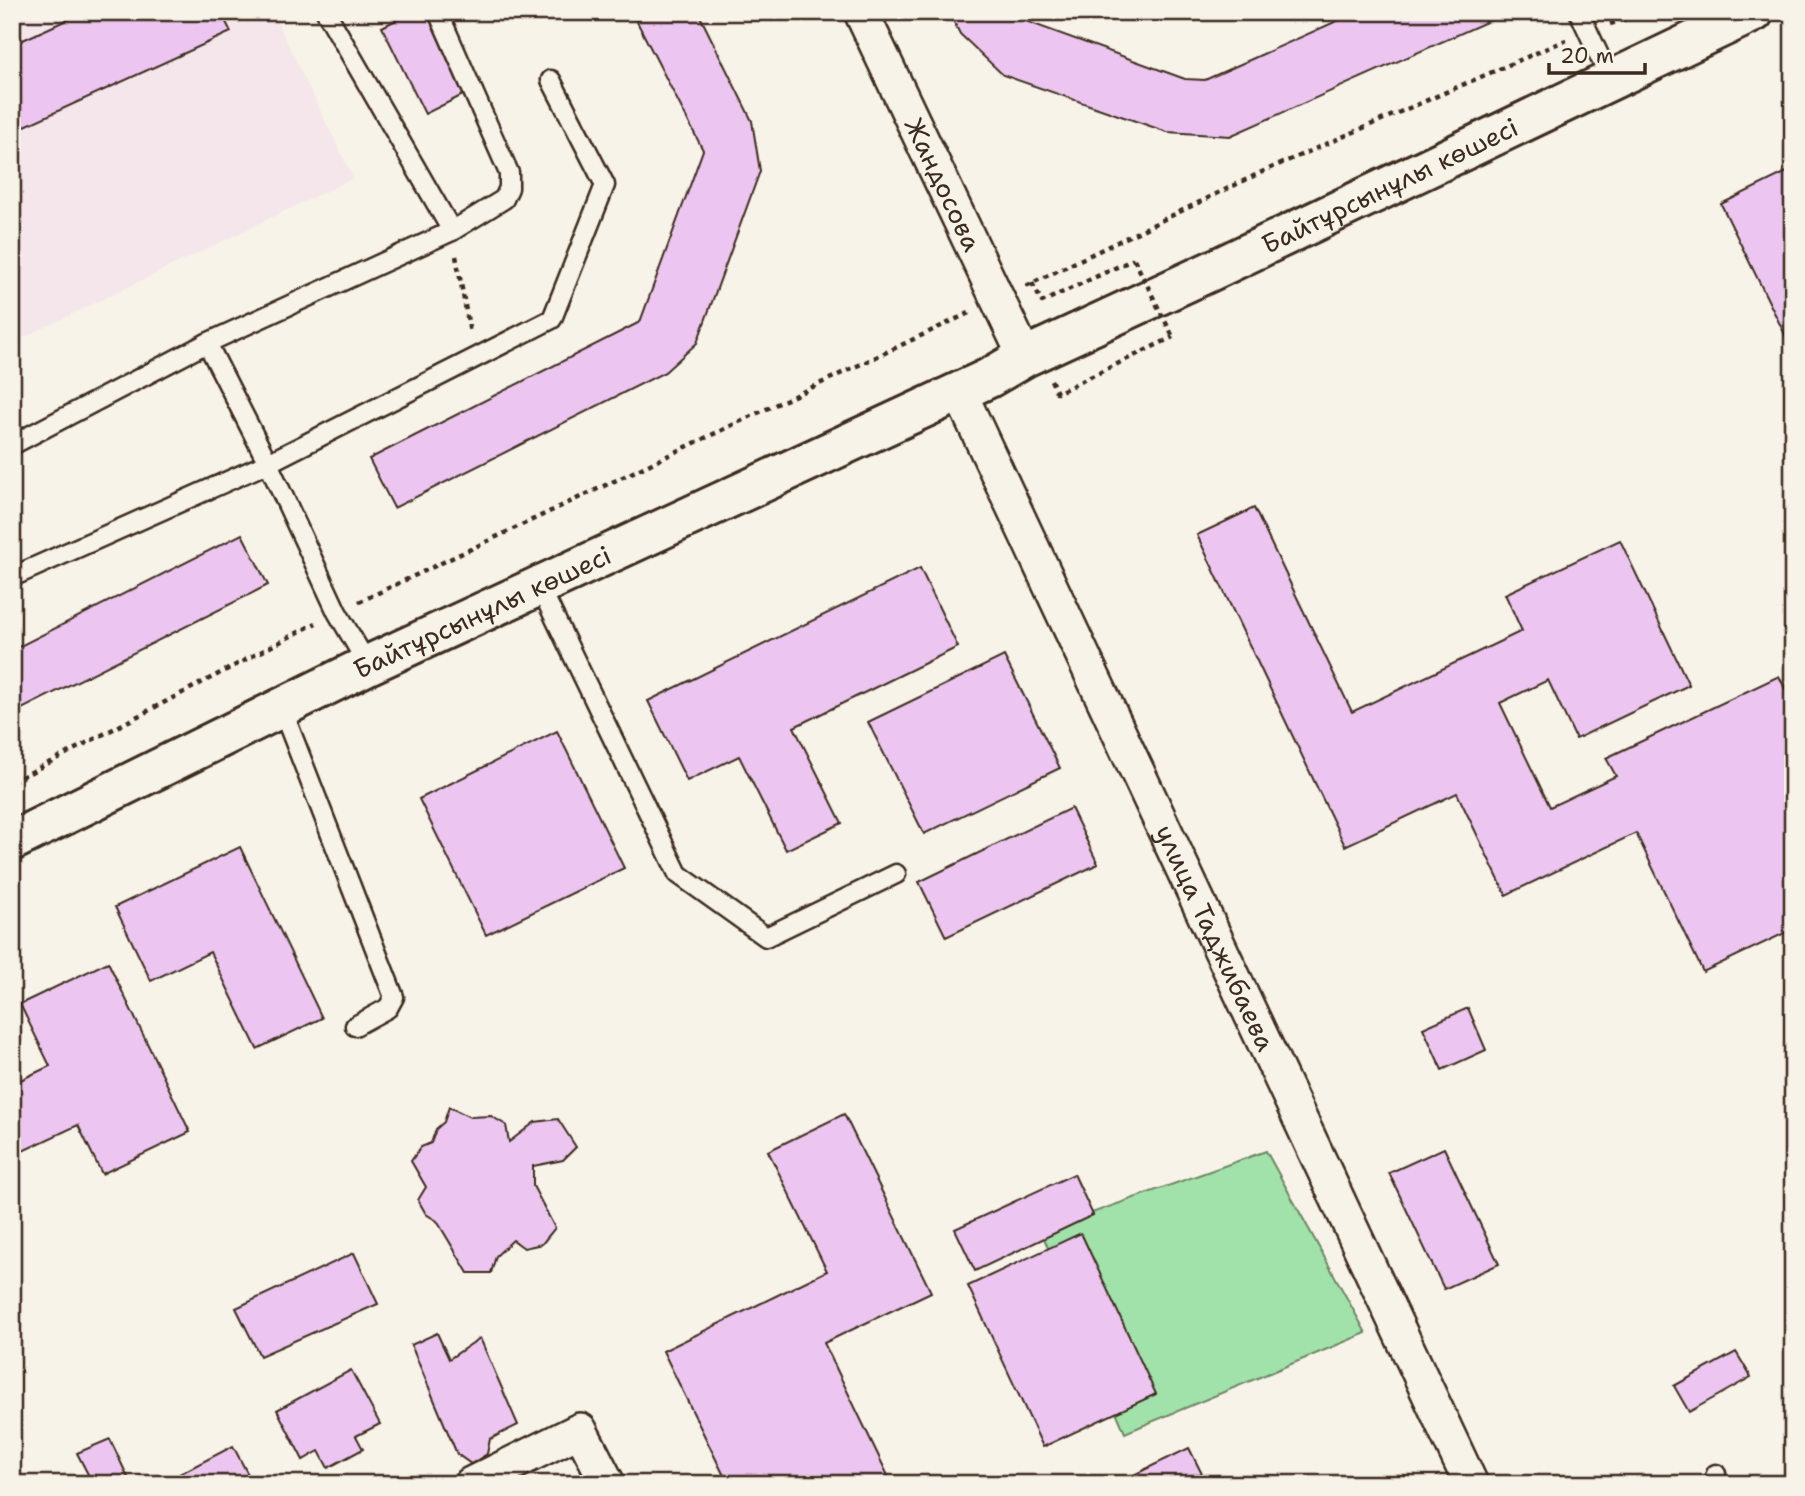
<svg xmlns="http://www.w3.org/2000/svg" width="1805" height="1496" viewBox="0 0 1805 1496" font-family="'Shantell Sans',sans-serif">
<rect width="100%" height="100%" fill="#f7f3e8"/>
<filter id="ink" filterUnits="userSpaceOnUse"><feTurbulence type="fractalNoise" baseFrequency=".0143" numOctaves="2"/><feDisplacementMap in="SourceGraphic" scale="14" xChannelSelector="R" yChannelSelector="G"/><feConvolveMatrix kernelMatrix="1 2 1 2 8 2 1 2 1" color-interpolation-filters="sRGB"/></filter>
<g filter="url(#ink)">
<path fill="#f4e6ea" d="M12,12H272L353,178L12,343Z"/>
<path fill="#a1e2ab" stroke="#6e8664" stroke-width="2" d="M1266,1151L1366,1333L1125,1433L1041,1231Z"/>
<g fill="#ecc6f0" stroke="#3b2a1e" stroke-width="2">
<path d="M84,12H221L231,32L12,132V45Z"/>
<path d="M412,12H426L467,93L425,114L382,27Z"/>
<path d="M632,12H698L752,121L760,171L697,343L665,372L394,508L369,459L640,322L703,150Z"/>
<path d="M949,12H1018L1028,22L1185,79L1205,80L1357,12H1499L1500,16L1230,136L1167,132L1003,75L960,34Z"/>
<path d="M1793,169V351L1721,204Z"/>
<path d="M1254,508L1352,712L1522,631L1505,594L1620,540L1689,685L1576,739L1548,680L1500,703L1550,807L1616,776L1606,758L1779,676L1793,705V929L1703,972L1636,833L1506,895L1457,793L1345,846L1197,535Z"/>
<path d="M242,534L268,585L12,714V650Z"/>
<path d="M920,568L958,647L794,727L842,823L786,850L739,756L687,781L648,701Z"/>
<path d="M1004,656L1060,768L924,834L868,722Z"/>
<path d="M557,731L624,868L486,935L419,799Z"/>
<path d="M1071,808L1098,864L946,937L919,882Z"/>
<path d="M240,847L322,1018L257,1049L210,952L151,981L115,907Z"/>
<path d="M108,962L190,1132L102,1174L78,1125L12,1156V1084L50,1066L20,1004Z"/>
<path d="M1468,1008L1486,1050L1442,1070L1423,1028Z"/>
<path d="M449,1107L470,1117L491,1116L506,1125L509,1142L535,1122L558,1119L576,1147L563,1160L533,1166V1186L555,1228L542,1244L524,1248L513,1240L496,1256L491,1273H468L437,1221L426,1214L418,1200L426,1187L411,1161L421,1147L431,1143L436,1129L444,1122Z"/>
<path d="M844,1114L931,1292L824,1343L892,1484H728L663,1351L827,1271L768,1151Z"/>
<path d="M1444,1148L1499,1264L1444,1289L1389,1173Z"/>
<path d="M1074,1174L1093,1215L975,1271L955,1229Z"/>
<path d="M1081,1233L1156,1394L1043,1447L968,1286Z"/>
<path d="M354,1253L378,1304L260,1356L236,1308Z"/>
<path d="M437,1333L449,1359L480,1338L518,1425L490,1439L487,1454L471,1464L457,1454L411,1345Z"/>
<path d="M1736,1352L1751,1377L1689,1412L1674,1386Z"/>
<path d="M351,1370L380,1424L356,1436L363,1449L328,1468L319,1451L303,1460L277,1410Z"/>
<path d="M110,1439L131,1484H93L77,1453Z"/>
<path d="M233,1446L253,1484H166L164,1482Z"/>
<path d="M1189,1448L1207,1484H1115Z"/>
</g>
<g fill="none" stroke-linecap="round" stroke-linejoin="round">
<g stroke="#3b2a1e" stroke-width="23">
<g id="service">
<path d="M438,12L509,173V188L504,199L452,231"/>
<path d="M1579,12L1611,81"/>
<path d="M207,343L268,463L337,612L368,665"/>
<path d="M12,445L207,343L452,231L326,12"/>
<path d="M12,577L268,463L552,319L605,185L551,80"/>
<path d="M539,585L678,874L766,937L896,874"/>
<path d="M282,709L394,997L388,1008L355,1026"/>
<path d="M1713,1484L1716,1474"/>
</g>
</g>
<g stroke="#3b2a1e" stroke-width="38">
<g id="minor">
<path id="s1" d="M861,12L1025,357"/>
<path id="s2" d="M959,391L1471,1484"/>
<path d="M471,1484L580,1430L608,1484"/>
</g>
</g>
<g stroke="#3b2a1e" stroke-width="44">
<g id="secondary">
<path id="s3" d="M12,841L368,665L989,378L1025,357L1209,272L1754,12"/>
</g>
</g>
<g stroke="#3b2a1e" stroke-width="4.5" stroke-dasharray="5 5" stroke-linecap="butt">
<path d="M1610,24L1650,12"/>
<path d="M456,256L470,333"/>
<path d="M1032,283L1042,302L1134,259"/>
<path d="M1026,286L1264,171L1566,40"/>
<path d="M1051,380L1057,393L1173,337"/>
<path d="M12,531L20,549"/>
<path d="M359,602L971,312"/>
<path d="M12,782L316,623"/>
</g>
<use href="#service" stroke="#f7f3e8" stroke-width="18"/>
<use href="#minor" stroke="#f7f3e8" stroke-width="33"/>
<use href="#secondary" stroke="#f7f3e8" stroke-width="38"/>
<path stroke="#3b2a1e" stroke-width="4.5" stroke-dasharray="5 5" stroke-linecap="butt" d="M1134,259L1173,337"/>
</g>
</g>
<g text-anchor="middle" stroke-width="6" stroke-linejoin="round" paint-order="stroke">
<g font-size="26" fill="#3b2a1e" stroke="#f7f3e8">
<text dy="9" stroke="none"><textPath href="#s1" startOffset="191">Жандосова</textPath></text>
<text dy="9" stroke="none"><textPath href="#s3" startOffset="1526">Байтұрсынұлы көшесі</textPath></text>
<text dy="9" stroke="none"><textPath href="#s3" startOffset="523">Байтұрсынұлы көшесі</textPath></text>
<text dy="9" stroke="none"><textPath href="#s2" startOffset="604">улица Таджибаева</textPath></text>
</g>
</g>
<rect width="1805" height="1496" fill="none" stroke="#f7f3e8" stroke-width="42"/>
<rect x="21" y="21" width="1763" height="1454" fill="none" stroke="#3b2a1e" stroke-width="2.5" filter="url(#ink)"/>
<path d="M1549 63v10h96v-10" fill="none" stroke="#3b2a1e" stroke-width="3.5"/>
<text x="1560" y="63" font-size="21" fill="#3b2a1e" stroke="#f7f3e8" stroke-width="5" paint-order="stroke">20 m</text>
</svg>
